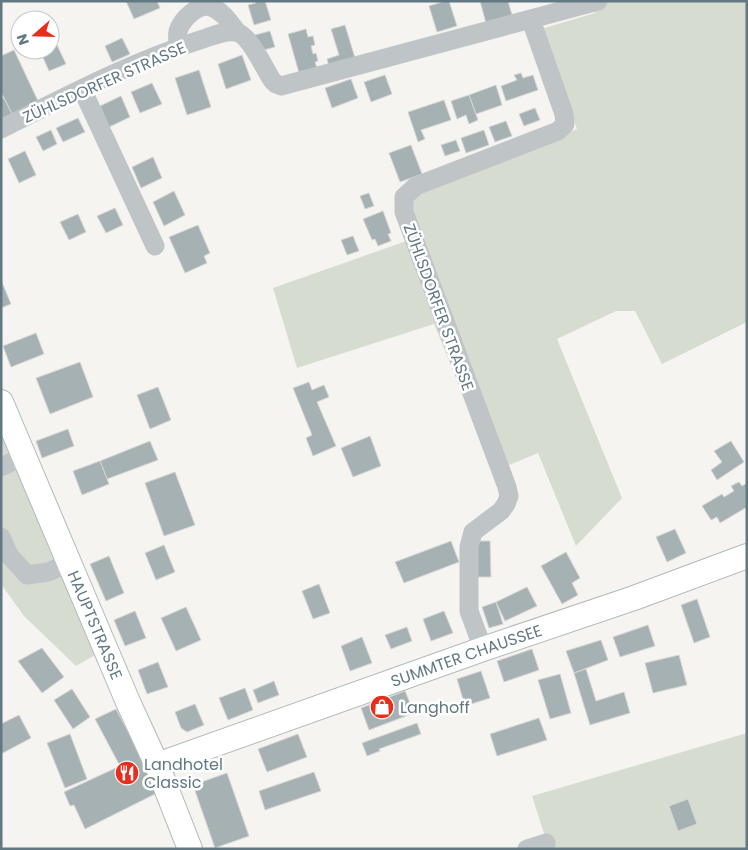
<svg xmlns="http://www.w3.org/2000/svg" width="748" height="850" viewBox="0 0 748 850" font-family="Poppins,sans-serif">
<rect width="100%" height="100%" fill="#f5f4f0"/>
<g fill="#d7dcd1">
<path d="M595,1H747V322L662,364L635,311H616L557,339L622,498L576,546L538,453L495,471L434,324L297,368L273,288L415,238L405,200L577,129L541,29L595,13Z"/>
<path d="M1,429L97,654L76,666L24,616L1,584Z"/>
<path d="M747,733V849H549L532,796Z"/>
</g>
<g fill="#a6b1b4" stroke="#d6d6d3">
<path d="M126,1H157L160,8L134,19Z"/>
<path d="M255,1H265L271,20L254,25L248,5L256,3Z"/>
<path d="M445,1H449L457,26L437,32L429,6Z"/>
<path d="M480,1H508L512,15L486,23Z"/>
<path d="M345,25L355,58L329,66L327,59L339,55L331,29Z"/>
<path d="M306,29L308,37L313,36L315,45L311,46L313,54L316,53L318,61L315,62L317,68L299,73L288,34Z"/>
<path d="M270,31L275,47L260,51L255,35Z"/>
<path d="M122,38L130,54L112,62L105,46Z"/>
<path d="M57,45L66,64L49,71L41,53L50,50V48Z"/>
<path d="M14,50L38,101L12,114L1,92V56Z"/>
<path d="M242,55L251,80L226,89L218,64Z"/>
<path d="M199,70L211,107L187,115L175,78Z"/>
<path d="M521,73L523,78L533,75L538,90L506,101L501,86L517,80L514,75Z"/>
<path d="M385,75L392,94L371,102L364,82Z"/>
<path d="M351,79L358,98L332,108L325,88Z"/>
<path d="M152,83L162,104L140,113L131,92Z"/>
<path d="M496,85L502,105L476,114L469,95Z"/>
<path d="M469,95L478,120L469,124L466,115L457,119L451,101Z"/>
<path d="M121,96L130,117L109,127L100,106Z"/>
<path d="M4,98L12,114L1,119V99Z"/>
<path d="M444,100L451,120L421,130L425,139L418,142L408,112Z"/>
<path d="M535,108L540,120L524,126L519,114Z"/>
<path d="M78,118L85,132L63,142L56,128Z"/>
<path d="M506,121L512,136L495,142L489,127Z"/>
<path d="M51,130L57,144L43,151L36,137Z"/>
<path d="M484,130L489,145L466,153L461,138Z"/>
<path d="M456,140L460,151L445,156L441,145Z"/>
<path d="M411,145L422,174L400,182L389,153Z"/>
<path d="M25,151L36,175L19,183L8,159Z"/>
<path d="M153,157L162,178L141,188L132,167Z"/>
<path d="M174,191L185,215L164,226L153,202Z"/>
<path d="M369,193L374,206L365,209L360,196Z"/>
<path d="M115,208L123,225L106,233L97,216Z"/>
<path d="M383,211L391,233L388,234L391,241L378,246L375,239L372,240L363,219Z"/>
<path d="M78,214L86,232L69,240L60,222Z"/>
<path d="M198,225L210,253L204,256L207,263L185,273L169,237Z"/>
<path d="M353,236L359,251L347,255L341,240Z"/>
<path d="M1,280L11,304L1,308Z"/>
<path d="M36,333L44,354L11,367L3,346Z"/>
<path d="M80,362L93,397L50,414L36,378Z"/>
<path d="M309,382L312,390L324,385L329,397L317,402L336,446L313,456L306,438L312,435L293,388Z"/>
<path d="M158,387L171,420L150,429L137,395Z"/>
<path d="M68,429L74,446L42,458L36,441Z"/>
<path d="M370,436L381,466L353,477L341,448Z"/>
<path d="M150,441L158,460L107,479L100,461Z"/>
<path d="M731,441L744,462L717,480L711,470L722,462L714,451Z"/>
<path d="M100,461L109,484L82,495L73,471Z"/>
<path d="M175,472L195,525L164,536L145,483Z"/>
<path d="M739,482L742,486L747,483V507L720,523L717,517L711,520L702,506L722,494L724,497L734,491L731,486Z"/>
<path d="M675,529L686,553L667,562L656,537Z"/>
<path d="M451,541L459,562L404,583L395,562Z"/>
<path d="M474,541H490L491,577H475Z"/>
<path d="M164,545L175,572L156,580L145,553Z"/>
<path d="M566,552L580,578L572,583L578,595L562,604L541,566Z"/>
<path d="M109,556L124,593L106,601L90,564Z"/>
<path d="M319,584L330,613L313,619L302,591Z"/>
<path d="M527,587L537,606L505,621L496,602Z"/>
<path d="M697,599L710,637L694,643L681,605Z"/>
<path d="M496,602L503,624L489,628L482,607Z"/>
<path d="M186,607L201,640L176,651L161,618Z"/>
<path d="M135,611L146,638L125,646L114,620Z"/>
<path d="M444,611L453,633L431,641L423,619Z"/>
<path d="M648,625L655,646L620,657L613,637Z"/>
<path d="M407,627L412,641L391,649L385,635Z"/>
<path d="M362,637L372,663L350,671L341,646Z"/>
<path d="M601,640L608,660L574,673L566,651Z"/>
<path d="M42,648L64,677L42,693L18,661Z"/>
<path d="M532,649L539,670L504,682L497,661Z"/>
<path d="M679,655L687,685L653,693L645,663Z"/>
<path d="M158,662L168,687L147,694L138,670Z"/>
<path d="M586,669L596,701L624,692L630,713L590,725L574,673Z"/>
<path d="M481,671L490,698L465,706L457,679Z"/>
<path d="M560,674L571,713L550,719L538,680Z"/>
<path d="M274,681L279,695L258,703L253,690Z"/>
<path d="M245,688L253,710L228,720L219,698Z"/>
<path d="M72,689L90,717L73,729L54,700Z"/>
<path d="M405,691L414,713L369,730L361,708Z"/>
<path d="M195,704L204,725L187,732L181,728L175,712Z"/>
<path d="M116,709L159,792L85,829L74,805L70,806L64,792L120,766L95,719Z"/>
<path d="M19,715L31,738L1,754V724Z"/>
<path d="M539,718L547,740L497,756L490,734Z"/>
<path d="M417,723L421,734L379,749L380,751L367,756L362,743Z"/>
<path d="M70,734L87,779L65,788L47,743Z"/>
<path d="M298,734L307,757L267,772L258,749Z"/>
<path d="M314,772L321,791L265,810L259,791Z"/>
<path d="M227,773L249,836L215,848L193,785Z"/>
<path d="M688,799L697,824L678,831L669,806Z"/>
</g>
<g fill="none" stroke-linecap="round" stroke-linejoin="round">
<g stroke="#b3b9bb" stroke-width="26">
<g id="major">
<path id="s1" d="M1,402L128,702L157,765L190,849"/>
<path id="s2" d="M157,765L483,649L634,598L747,556"/>
</g>
</g>
<g stroke="#bfc5c7" stroke-width="19">
<path d="M178,47C178,41 177,36 178,31C182,19 198,3 211,7C223,11 230,23 237,32"/>
<path d="M82,89L155,246"/>
<path d="M1,129C67,96 133,61 203,39C212,36 226,30 236,32C250,35 264,68 272,80L276,84L281,86L598,1"/>
<path d="M1,467L24,456"/>
<path d="M1,537L9,555L27,575L48,572L69,563"/>
<path d="M483,649L469,611V547L473,532L501,511L506,504L509,496L507,487L404,212V197L416,186L558,131L565,124L564,114L531,20"/>
<path d="M527,849L546,843"/>
</g>
<use href="#major" stroke="#fff" stroke-width="24"/>
</g>
<defs>
<g id="shop-disc" transform="scale(1.25)"><circle r="9.5" fill="#ea2d1b" stroke="#fff"/><path d="M-5-2.5h2.3a2.7 3.5 0 0 1 5.4 0H5L5.5 6h-11ZM-1.5-2.5h3a1.5 2.3 0 0 0-3 0Z" fill="#fff"/></g>
<g id="restaurant-disc" transform="scale(1.25)"><circle r="9.5" fill="#ea2d1b" stroke="#fff"/><path d="M-5-6h1v4h1v-4h1v4h1v-4h1v5L-1.5 .5V6h-2V.5L-5-1ZM5-6V6H3V1.5H1.5Q1.5-4 5-6Z" fill="#fff"/></g>
</defs>
<g fill-rule="evenodd">
<use href="#shop-disc" x="382" y="707"/>
<use href="#restaurant-disc" x="127" y="773"/>
</g>
<g text-anchor="middle" stroke-width="5" stroke-linejoin="round" paint-order="stroke">
<g font-size="16" fill="#627983" stroke="#fff">
<text transform="translate(104 82) rotate(-24)" y="6">ZÜHLSDORFER STRASSE</text>
<text transform="translate(439 307) rotate(70)" y="6">ZÜHLSDORFER STRASSE</text>
<text dy="6" stroke="none"><textPath href="#s1" startOffset="242">HAUPTSTRASSE</textPath></text>
<text dy="6" stroke="none"><textPath href="#s2" startOffset="328">SUMMTER CHAUSSEE</textPath></text>
</g>
<g font-size="16" fill="#627983" stroke="#fff" text-anchor="start">
<text x="400" y="713">Langhoff</text>
<text x="144" y="770">Landhotel<tspan x="144" dy="18">Classic</tspan></text>
</g>
</g>
<rect width="748" height="850" fill="none" stroke="#627983" stroke-width="5"/>
<g transform="translate(35 35) rotate(250)"><circle r="24" fill="#ffffff" stroke="#c0c9cd"/>
<path d="M0-4L9 19L0 12L-9 19Z" fill="#ea2d1b"/>
<text y="-8" font-size="14" font-weight="bold" text-anchor="middle" fill="#627983">N</text>
</g>
</svg>
